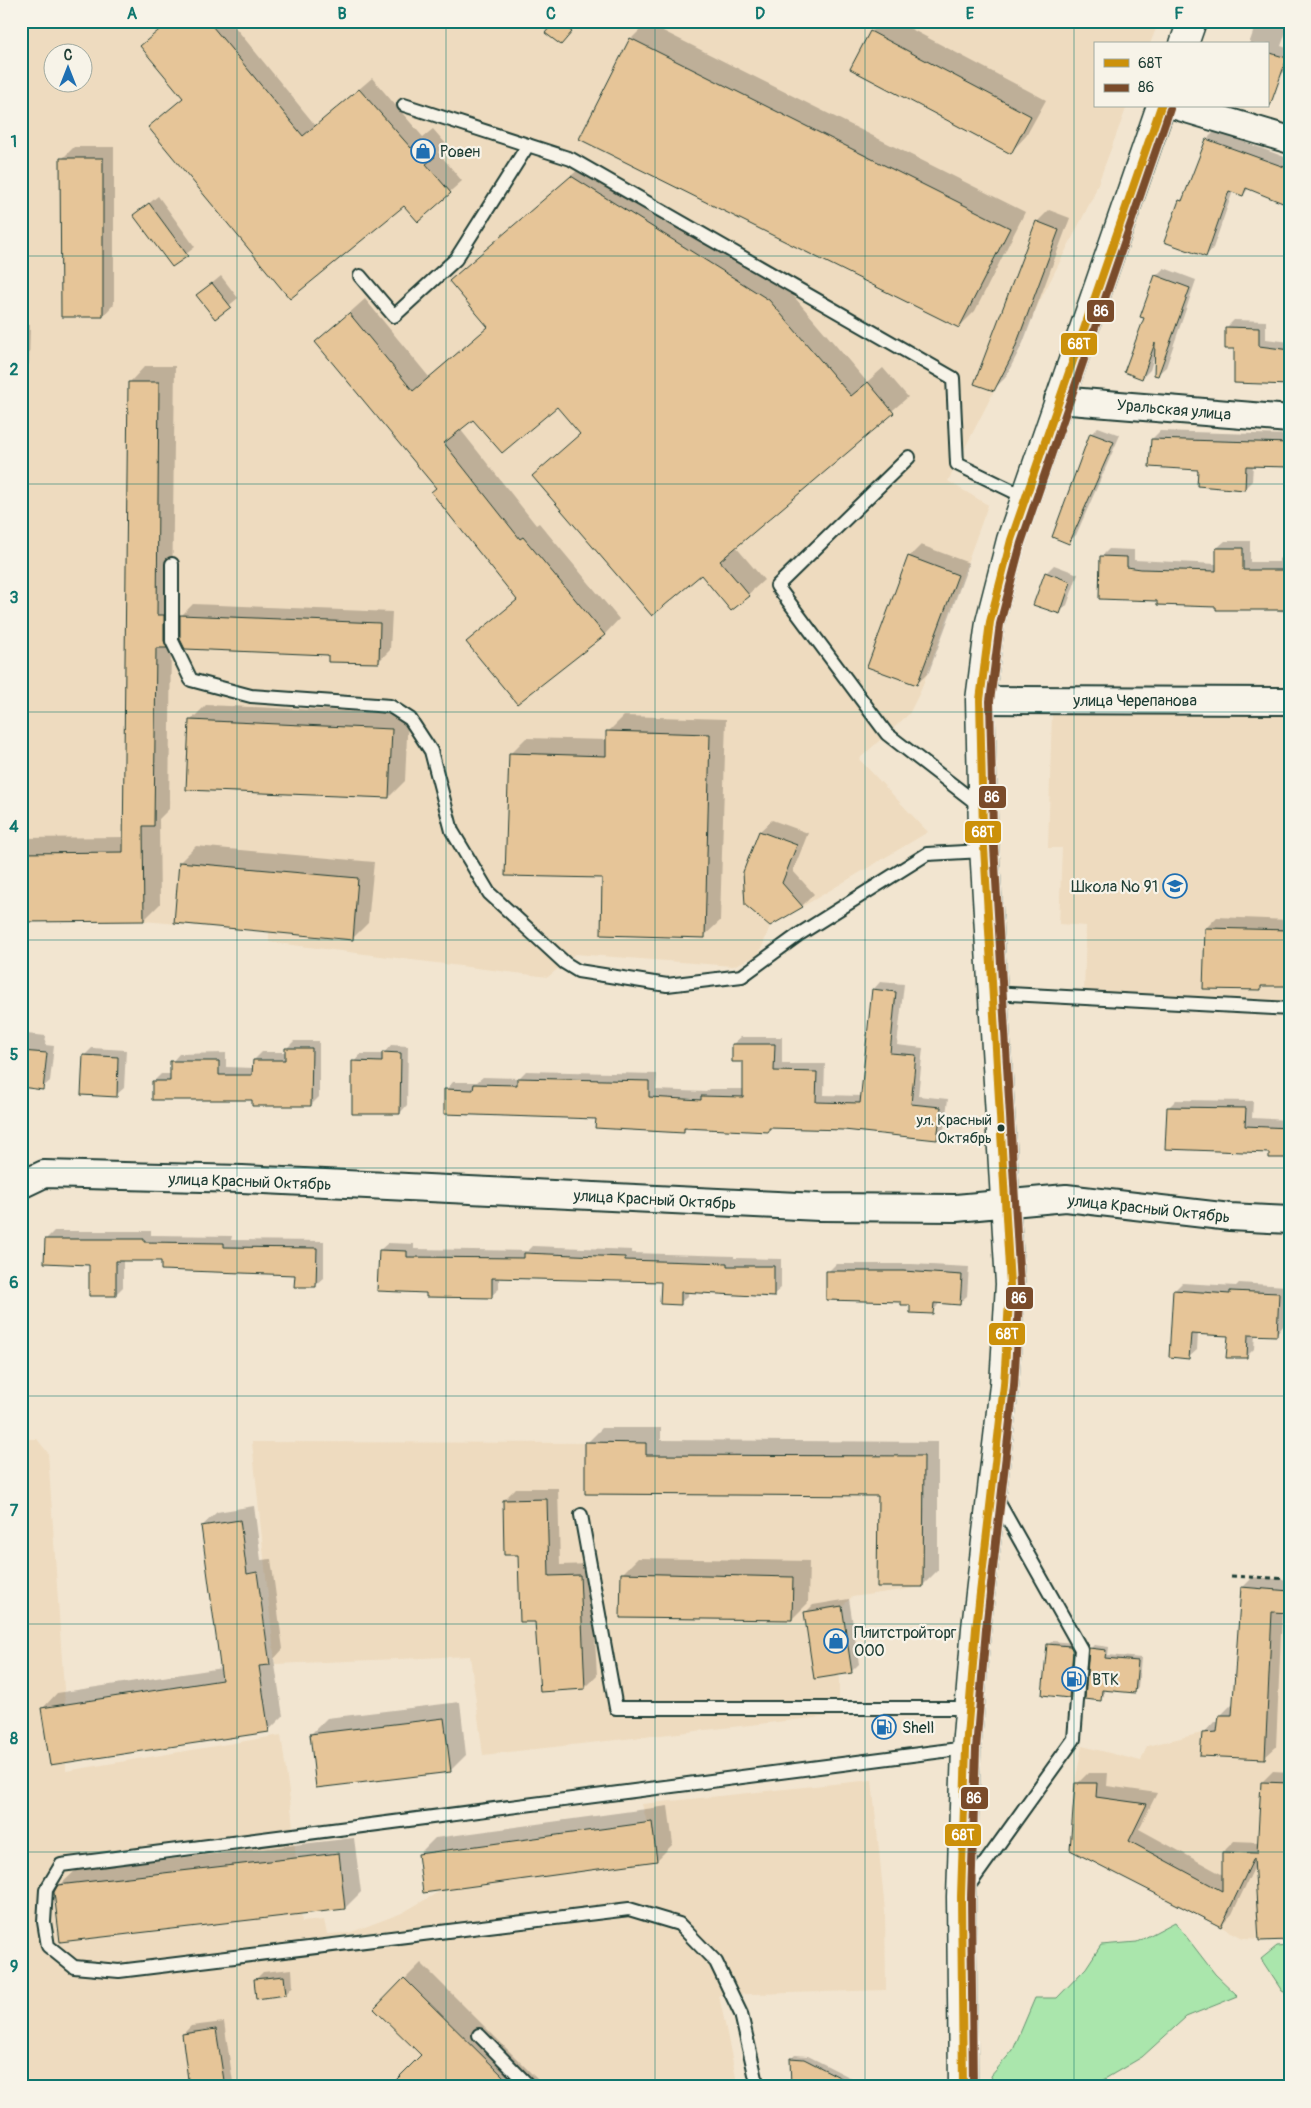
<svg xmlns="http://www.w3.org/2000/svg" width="1311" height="2108" viewBox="0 0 1311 2108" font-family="Pangolin,sans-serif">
<rect width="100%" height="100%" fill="#f2e5d0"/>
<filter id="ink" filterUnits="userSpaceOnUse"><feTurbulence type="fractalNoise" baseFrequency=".02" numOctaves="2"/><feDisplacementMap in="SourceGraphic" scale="10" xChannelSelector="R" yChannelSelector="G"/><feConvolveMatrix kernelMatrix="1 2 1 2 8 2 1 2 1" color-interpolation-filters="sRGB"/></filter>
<g filter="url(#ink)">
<g fill="#eedbbf" fill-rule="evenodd">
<path d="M21,21H1159L1150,44H1095V106H1127L1093,197L948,481L988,505L921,690L909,714L859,759L928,832L770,926L759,955L733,966L575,954L548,977L269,942V932L144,921L21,922ZM52,52H82V82H52Z"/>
<path d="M1052,711L1290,714V1003L1084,994L1086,926L1059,924L1062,848H1048Z"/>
<path d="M21,1439H37L48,1453L65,1704L66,1771L281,1735L291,1807L302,1922L324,1920L327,1934L349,1933L402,1913L442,1890L657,1861L642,1804L872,1780L885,1911L886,1990L719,1995L738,2087H21Z"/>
<path d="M252,1442L646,1443V1455L924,1456L923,1587L852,1597L839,1609V1715L483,1755L470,1656L275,1664Z"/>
<path d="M1241,1587L1290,1591V1940L1243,1938L1070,1850L1075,1783L1082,1746L1141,1761L1147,1746L1202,1733L1217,1732L1219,1715H1233Z"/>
</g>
<g fill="#aae6ac" stroke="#649270">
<path d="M1175,1922L1215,1974L1238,1996L1186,2017L1142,2057L1091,2087H994L991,2076L1013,2050L1035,1998H1057L1086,1968L1101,1945L1137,1942Z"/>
<path d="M1290,1945V1995L1282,1991L1261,1959L1277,1946Z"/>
</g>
<g fill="#0003">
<path d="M170,21H230L316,126L372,78L423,137L433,129L446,144L438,152L462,181L418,220L404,205L150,127L184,97L142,46Z"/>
<path d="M557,21H567L574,28L564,40Z"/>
<path d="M881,21H896L1046,100L1026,136L1011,152L871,32Z"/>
<path d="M1257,21H1290L1281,46L1290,49V62L1287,69L1267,89V44H1249Z"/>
<path d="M647,23L1025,212L975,311L959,327L631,39Z"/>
<path d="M1215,131L1290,159V203L1249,188L1243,195L1233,191L1213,248L1206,256L1180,201L1186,195L1207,139Z"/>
<path d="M74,147H114V304L103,316L62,159Z"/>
<path d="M587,162L784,285L867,382L883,368L908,397L735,546L764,580L732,609L701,573L533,476L581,433L557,405L473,418L460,429L536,525L539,523L619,619L605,634L517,702L468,642L518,599L437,487L317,342L365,299L429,377L489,326L450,281Z"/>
<path d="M158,196L195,247L172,265L135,215Z"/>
<path d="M1049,210L1070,218L1023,343L1005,378L993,390L1037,222Z"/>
<path d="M1164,268L1196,280L1166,367L1158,374L1155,354L1150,370L1142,378L1156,276Z"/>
<path d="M221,276L238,298L215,317L198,295Z"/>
<path d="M1234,320L1266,321V339L1290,342V384L1236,348L1226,328Z"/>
<path d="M21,324L30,325L29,364L21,372Z"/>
<path d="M145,366H175L172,599H179V618L193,604L392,612L390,650L378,662L181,632L171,642L169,809L159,819L160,904L144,920L21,921V838L124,837L130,382Z"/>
<path d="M1098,427L1120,435L1076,535L1069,542L1091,434Z"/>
<path d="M1160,431L1290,435V465H1253L1252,481L1244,489L1199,468L1152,439Z"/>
<path d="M1225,541H1250V562H1279V559L1290,551V612L1278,611V609L1158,600L1101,557L1109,549L1134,550V560L1217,564V548Z"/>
<path d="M921,545L969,563L929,672L917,684L909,557Z"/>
<path d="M1054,565L1078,574L1067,605L1059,613L1046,573Z"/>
<path d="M206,705L408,714L405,781L389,797L190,721Z"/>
<path d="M624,716L726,719L720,921L704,936L604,877L510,754L526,738L608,740V732Z"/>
<path d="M772,820L808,833L793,871L814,894L802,906L771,925L760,831Z"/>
<path d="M196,846L374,862L368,923L352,939L180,862Z"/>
<path d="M1217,917L1290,920V985L1265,984L1260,989L1206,928Z"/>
<path d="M880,982L904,984L897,1045L923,1048L918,1096L948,1099L944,1130L937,1138L844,1129L771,1127L768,1130L687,1127L683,1131L446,1090L453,1082H477L483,1077L519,1078L526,1071L657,1074L656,1090L706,1092L710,1089H744V1061L733,1044L741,1037H782V1064H825L824,1095L862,1096L873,990Z"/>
<path d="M27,1034L46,1036L45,1045L54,1046L50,1081L42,1088L21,1086V1039Z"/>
<path d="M294,1041H319V1097L311,1105L253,1098L153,1082L161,1074H171L172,1062L179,1054L226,1053V1067L254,1068V1060L262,1052H287V1048Z"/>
<path d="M391,1045L408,1046L407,1105L400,1113L354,1062L361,1054H383Z"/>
<path d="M92,1048L126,1050L124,1088L116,1095L84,1056Z"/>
<path d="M1176,1100L1253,1101L1252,1118L1290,1120V1157L1271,1152L1169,1107Z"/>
<path d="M54,1231H151V1235L232,1236L231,1240L324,1241V1278L316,1285L296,1274L236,1273V1270L162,1260H123V1287L115,1295L90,1264L46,1239Z"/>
<path d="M388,1243L414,1244V1249L528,1251L533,1246L632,1250V1253L734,1256V1258L781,1259V1288L773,1295L688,1291V1296L680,1303L662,1281L499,1277V1289L491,1296L427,1292L380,1250Z"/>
<path d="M836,1264H912L969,1267L967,1296L959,1303L940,1302L932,1313L828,1272Z"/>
<path d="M1182,1283L1236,1286L1239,1283L1286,1286V1289L1290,1290V1325H1284L1276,1335L1255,1334L1254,1349L1246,1357L1229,1335L1198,1333L1197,1350L1189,1357L1174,1291Z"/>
<path d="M602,1428H661V1440L938,1442V1570L923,1585L879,1495L586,1493L587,1443Z"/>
<path d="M516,1488H558L560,1565L591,1564L597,1676L585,1688L537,1620L504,1500Z"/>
<path d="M254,1506L261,1560L271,1559L283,1649L274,1659L283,1716L269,1730L43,1708L57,1693L222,1668L202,1526L217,1512Z"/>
<path d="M638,1558L809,1561L808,1603L792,1619L622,1574Z"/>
<path d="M1253,1577L1290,1580V1612L1282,1611L1276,1747L1264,1758L1203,1734L1214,1722H1220L1221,1715L1232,1704H1234L1242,1588Z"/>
<path d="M849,1599L859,1664L851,1672L805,1613L813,1605Z"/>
<path d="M1052,1641L1074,1643L1076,1647L1072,1693L1069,1696L1048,1645Z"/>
<path d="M1094,1645L1109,1647L1108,1655L1141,1658L1138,1688L1134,1692L1104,1689V1696L1100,1699L1090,1649Z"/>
<path d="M460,1702L466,1755L450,1771L311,1734L327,1718Z"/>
<path d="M1273,1771L1290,1772V1939L1256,1864L1232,1914L1221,1926L1071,1850L1077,1784L1088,1773H1108L1107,1786L1157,1793L1139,1829L1223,1875V1852L1234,1841L1259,1842L1262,1782Z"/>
<path d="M668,1806L673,1844L657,1860L419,1854L435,1838Z"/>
<path d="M354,1838L361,1892L345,1908L61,1940L59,1886L76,1870Z"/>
<path d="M421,1963L545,2087H391L422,2055L375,2009Z"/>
<path d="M292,1969L293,1986L286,1994L255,1980L263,1972Z"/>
<path d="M224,2022L233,2082L228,2087H191L183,2034L191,2026Z"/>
<path d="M795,2055L808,2056L869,2087H792V2058Z"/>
</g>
<g fill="#e6c598" stroke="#1f3d34">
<path d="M170,21H208L303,136L359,89L411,148L421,140L435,157L426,164L451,193L418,222L404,206L290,299L148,127L183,98L140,46Z"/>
<path d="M555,21H559L572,32L561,45L545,33Z"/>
<path d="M870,31L1031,116L1011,154L850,69Z"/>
<path d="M630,38L1010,228L959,328L579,139Z"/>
<path d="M1267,52L1287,58L1270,106H1267Z"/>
<path d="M1206,139L1290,169V206L1246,188L1243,196L1229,191L1206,257L1164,242L1179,200L1182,201Z"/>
<path d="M60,158H103V317H61Z"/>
<path d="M571,176L769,300L851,396L868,382L894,413L720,561L750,596L731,611L701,575L652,616L532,476L580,434L557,407L502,453L473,420L444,443L520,539L523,537L605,635L517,704L466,642L517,600L431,492L436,488L315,342L349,313L413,391L488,327L449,281Z"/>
<path d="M149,203L188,256L172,267L133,215Z"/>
<path d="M1036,221L1059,230L1012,356L994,391L974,384Z"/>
<path d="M1155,275L1190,288L1158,376L1154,375L1155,343L1142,379L1124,372L1144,318L1140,317Z"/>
<path d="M212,283L231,307L215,319L196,295Z"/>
<path d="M1225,327L1259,328V346L1290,350V385L1234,383V349H1225Z"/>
<path d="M128,382H159L157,615H164V641L167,648H156L154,826H143L144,921L21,922V853L123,852Z"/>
<path d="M1090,433L1114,442L1069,544L1052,537Z"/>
<path d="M1151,439L1290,443V467L1246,466L1245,490L1197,486L1198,470L1149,467Z"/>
<path d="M1216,548H1243V570H1290V610H1216V607L1157,605V601L1099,599L1100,556L1127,557V567L1141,569L1216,571Z"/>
<path d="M908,556L958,575L917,685L867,667Z"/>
<path d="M1045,572L1071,582L1060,614L1033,605Z"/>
<path d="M180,615L380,623L379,663L328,662V655L185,649L180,639Z"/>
<path d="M189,720L392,729L389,798L186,790Z"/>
<path d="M606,731L710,734L705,938L601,935L602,878L505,876L509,753L606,756Z"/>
<path d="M759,831L797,845L782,883L803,907L770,926L745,905L743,872Z"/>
<path d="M179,862L358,878L353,940L174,923Z"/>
<path d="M1205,928L1290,930V986H1261V990L1203,989Z"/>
<path d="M872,989L896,992L890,1053L916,1055L911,1104L941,1107L937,1140L844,1130L769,1128V1132L684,1128V1133L595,1128L596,1119L444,1114V1089L473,1090L474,1084L517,1085V1078L649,1081V1097L701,1100V1096L743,1097V1062H732V1044H775L774,1071L817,1072L816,1102L860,1103Z"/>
<path d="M285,1048H312L311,1106H252V1100H152V1081H170V1061H219V1075H252L253,1060H285Z"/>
<path d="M21,1051L47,1053L43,1090L21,1087Z"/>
<path d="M382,1052L401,1053L400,1114H352V1061L382,1062Z"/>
<path d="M83,1055L118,1057L117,1097L81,1095Z"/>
<path d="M1167,1107L1246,1108L1245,1126L1290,1128V1158H1269V1153L1165,1149Z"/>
<path d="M45,1239H144V1242L224,1243V1247L317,1248L316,1287H294L295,1275L161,1270V1261H116V1296H89V1265L44,1263Z"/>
<path d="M379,1250L407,1251V1257L524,1258V1253L625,1257V1260L727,1263V1266H774V1297L681,1292V1305L660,1304L661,1282L492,1278V1298L426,1297V1293L377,1291Z"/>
<path d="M826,1271H903L962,1275L960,1305L934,1303L933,1314L910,1313V1305H901V1302L826,1300Z"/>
<path d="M1173,1290L1230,1294V1291L1279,1293L1277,1336L1248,1335L1247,1358H1226L1228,1336L1191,1334L1189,1359L1169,1357Z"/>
<path d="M585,1442L646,1443V1455L924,1456L923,1587H877L878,1496L585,1494Z"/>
<path d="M547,1499L549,1576L580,1575L585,1689L540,1692L535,1622H520L518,1555H504L503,1500Z"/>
<path d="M240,1520L247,1574L257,1572L270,1665L259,1666L269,1732L50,1765L41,1708L222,1680L201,1526Z"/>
<path d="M621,1573L793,1577L792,1620L620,1618Z"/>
<path d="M1241,1587L1290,1591V1613L1272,1612L1265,1759L1200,1756L1202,1733L1217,1732L1219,1715H1232Z"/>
<path d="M842,1606L852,1673L814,1679L804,1612Z"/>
<path d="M1047,1644L1070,1646L1073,1651L1069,1698L1042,1695Z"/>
<path d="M1089,1648L1106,1650L1105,1658L1138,1661L1135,1693L1102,1690L1101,1701L1085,1699Z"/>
<path d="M444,1718L451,1772L316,1788L310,1734Z"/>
<path d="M1261,1782L1290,1783V1940L1259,1941L1254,1858L1221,1927L1070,1850L1075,1783H1097L1096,1797L1147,1804L1129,1841L1222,1891V1852L1257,1853Z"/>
<path d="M652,1822L657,1861L423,1893L418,1854Z"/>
<path d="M339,1853L345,1909L60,1942L54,1892L58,1885Z"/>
<path d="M284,1976L286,1995L256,1999L254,1979Z"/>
<path d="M404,1978L514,2087H389L421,2055L374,2009Z"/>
<path d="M216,2029L225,2087H189L182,2034Z"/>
<path d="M790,2058L804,2059L859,2087H791Z"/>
</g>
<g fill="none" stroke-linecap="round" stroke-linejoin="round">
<g stroke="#1f3d34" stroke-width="16">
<g id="lane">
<path d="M404,105L571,159L953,378L957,464L1025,497"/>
<path d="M360,276L394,316L456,259L528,145"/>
<path d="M909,457L777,586L887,734L980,806"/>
<path d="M172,564V641L191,680L251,696L390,706L410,719L431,751L452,831L489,893L565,963L578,971L667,985L742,976L798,935L927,854L984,851"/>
<path d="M992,993L1290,1009"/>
<path d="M581,1515L616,1708H969"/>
<path d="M965,1891L1074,1739L1081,1649L995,1496"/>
<path d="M479,2035L530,2087"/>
<path d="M758,2087L741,2014L716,1962L679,1924L629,1909L119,1971L74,1967L48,1946L44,1922L46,1890L61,1865L966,1748"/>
</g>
</g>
<g stroke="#1f3d34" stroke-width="30">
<g id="street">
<path d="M1176,106L1290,140"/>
<path d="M1058,400L1290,419"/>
<path d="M980,700L1290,701"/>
<path d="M21,1185L44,1174L242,1179L819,1207L956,1208L1066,1198L1230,1217L1290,1220"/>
</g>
</g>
<g stroke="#1f3d34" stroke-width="31">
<g id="secondary">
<path d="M1184,44L1192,21"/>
<path d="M963,2087L961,1897L966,1748L976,1628L1004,1385L1010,1284L983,830L980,700L990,622L1011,540L1161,106"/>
</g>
</g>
<path stroke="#1f3d34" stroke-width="3" stroke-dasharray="5 4" stroke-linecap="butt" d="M1231,1576L1290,1579"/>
<use href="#lane" stroke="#f7f3e8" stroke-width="12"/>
<use href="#street" stroke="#f7f3e8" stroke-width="26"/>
<use href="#secondary" stroke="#f7f3e8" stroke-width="28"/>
<g stroke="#f7f3e8" stroke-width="11">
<path id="bus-1" d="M963,2087L961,1897L966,1748L976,1628L1004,1385L1010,1284L983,830L980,700L990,622L1011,540L1161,106"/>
</g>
<g stroke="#f7f3e8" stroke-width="11">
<path id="bus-2" d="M973,2087L971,1897L976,1749L986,1629L1014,1386L1020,1285L993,830L990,701L1000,624L1021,543L1170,109"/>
</g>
<use href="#bus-1" stroke="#cc910a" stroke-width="8"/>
<use href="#bus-2" stroke="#7a4b2a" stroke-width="8"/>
</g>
</g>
<path fill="none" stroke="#0f766e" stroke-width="1" stroke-opacity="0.55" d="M237,21V2087M446,21V2087M655,21V2087M865,21V2087M1074,21V2087M21,256H1290M21,484H1290M21,712H1290M21,940H1290M21,1168H1290M21,1396H1290M21,1624H1290M21,1852H1290"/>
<defs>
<g id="shop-ring" transform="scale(1.25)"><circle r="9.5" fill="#f7f3e8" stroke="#1f6fb2" stroke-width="1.5"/><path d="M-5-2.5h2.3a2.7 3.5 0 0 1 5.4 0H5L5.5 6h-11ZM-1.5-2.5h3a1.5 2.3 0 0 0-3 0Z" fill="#1f6fb2"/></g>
<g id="school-ring" transform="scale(1.25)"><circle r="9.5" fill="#f7f3e8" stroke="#1f6fb2" stroke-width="1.5"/><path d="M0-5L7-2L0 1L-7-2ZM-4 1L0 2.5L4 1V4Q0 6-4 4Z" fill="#1f6fb2"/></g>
<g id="fuel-ring" transform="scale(1.25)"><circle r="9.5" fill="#f7f3e8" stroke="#1f6fb2" stroke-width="1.5"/><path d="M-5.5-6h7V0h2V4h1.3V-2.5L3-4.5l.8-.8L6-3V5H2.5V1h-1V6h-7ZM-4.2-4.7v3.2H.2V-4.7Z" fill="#1f6fb2"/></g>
</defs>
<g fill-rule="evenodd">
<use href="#shop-ring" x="423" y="151"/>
<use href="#school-ring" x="1175" y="886"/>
<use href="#shop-ring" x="836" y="1641"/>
<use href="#fuel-ring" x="1074" y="1679"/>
<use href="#fuel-ring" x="884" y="1727"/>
</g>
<circle fill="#1f3d34" stroke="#f7f3e8" stroke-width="2" cx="1001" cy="1128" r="4.5"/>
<g text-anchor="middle" stroke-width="4.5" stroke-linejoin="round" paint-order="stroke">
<g font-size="15" fill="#1f3d34" stroke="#f7f3e8" text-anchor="end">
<text x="992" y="1125">ул. Красный<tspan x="992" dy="18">Октябрь</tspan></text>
</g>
<g font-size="16" fill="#1f3d34" stroke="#f7f3e8" text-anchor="start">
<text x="440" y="157">Ровен</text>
<text x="1158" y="892" text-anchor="end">Школа № 91</text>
<text x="854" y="1638">Плитстройторг<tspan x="854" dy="18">ООО</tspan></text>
<text x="1092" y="1685">ВТК</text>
<text x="902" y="1733">Shell</text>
</g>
<g font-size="16" fill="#1f3d34" stroke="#f7f3e8">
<text transform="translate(1174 409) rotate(5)" y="6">Уральская улица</text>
<text x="1135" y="706">улица Черепанова</text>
<text transform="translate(250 1181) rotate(2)" y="6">улица Красный Октябрь</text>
<text transform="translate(655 1199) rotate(3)" y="6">улица Красный Октябрь</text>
<text transform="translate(1149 1208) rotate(6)" y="6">улица Красный Октябрь</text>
</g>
</g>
<g stroke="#f7f3e8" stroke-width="2">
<rect x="1086" y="299" width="29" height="24" rx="5" fill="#7a4b2a"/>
<rect x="1060" y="332" width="38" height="24" rx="5" fill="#cc910a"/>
<rect x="978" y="785" width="29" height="24" rx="5" fill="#7a4b2a"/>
<rect x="964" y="820" width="38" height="24" rx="5" fill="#cc910a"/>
<rect x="1005" y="1286" width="29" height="24" rx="5" fill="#7a4b2a"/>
<rect x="988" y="1322" width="38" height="24" rx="5" fill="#cc910a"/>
<rect x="960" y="1786" width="29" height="24" rx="5" fill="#7a4b2a"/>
<rect x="944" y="1823" width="38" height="24" rx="5" fill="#cc910a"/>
</g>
<g font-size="14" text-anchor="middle" font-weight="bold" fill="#fff">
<text x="1101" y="316">86</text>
<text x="1079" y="349">68Т</text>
<text x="992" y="802">86</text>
<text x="983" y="837">68Т</text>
<text x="1019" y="1303">86</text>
<text x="1007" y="1339">68Т</text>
<text x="974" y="1803">86</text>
<text x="963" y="1840">68Т</text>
</g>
<rect width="1311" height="2108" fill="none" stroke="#f7f3e8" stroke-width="55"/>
<rect x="1094" y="42" width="175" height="65" fill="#f7f3e8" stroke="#a1aaa0"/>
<rect x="1104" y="59" width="25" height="8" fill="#cc910a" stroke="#a1aaa0"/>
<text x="1138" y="68" font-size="15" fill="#1f3d34">68Т</text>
<rect x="1104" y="84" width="25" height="8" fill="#7a4b2a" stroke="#a1aaa0"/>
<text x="1138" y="92" font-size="15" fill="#1f3d34">86</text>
<g transform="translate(68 68)"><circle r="24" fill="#f7f3e8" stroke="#a1aaa0"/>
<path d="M0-4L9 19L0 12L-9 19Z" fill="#1f6fb2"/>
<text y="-8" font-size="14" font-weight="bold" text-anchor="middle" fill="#1f3d34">С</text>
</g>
<rect x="28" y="28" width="1256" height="2052" fill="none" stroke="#0f766e" stroke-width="2"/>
<g font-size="16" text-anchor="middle" font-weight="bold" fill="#0f766e">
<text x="132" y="19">A</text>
<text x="342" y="19">B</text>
<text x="551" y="19">C</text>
<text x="760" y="19">D</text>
<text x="970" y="19">E</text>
<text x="1179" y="19">F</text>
<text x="14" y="147">1</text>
<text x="14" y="375">2</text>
<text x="14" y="603">3</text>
<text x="14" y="832">4</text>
<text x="14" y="1060">5</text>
<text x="14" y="1288">6</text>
<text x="14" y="1516">7</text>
<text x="14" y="1744">8</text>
<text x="14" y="1972">9</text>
</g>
</svg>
